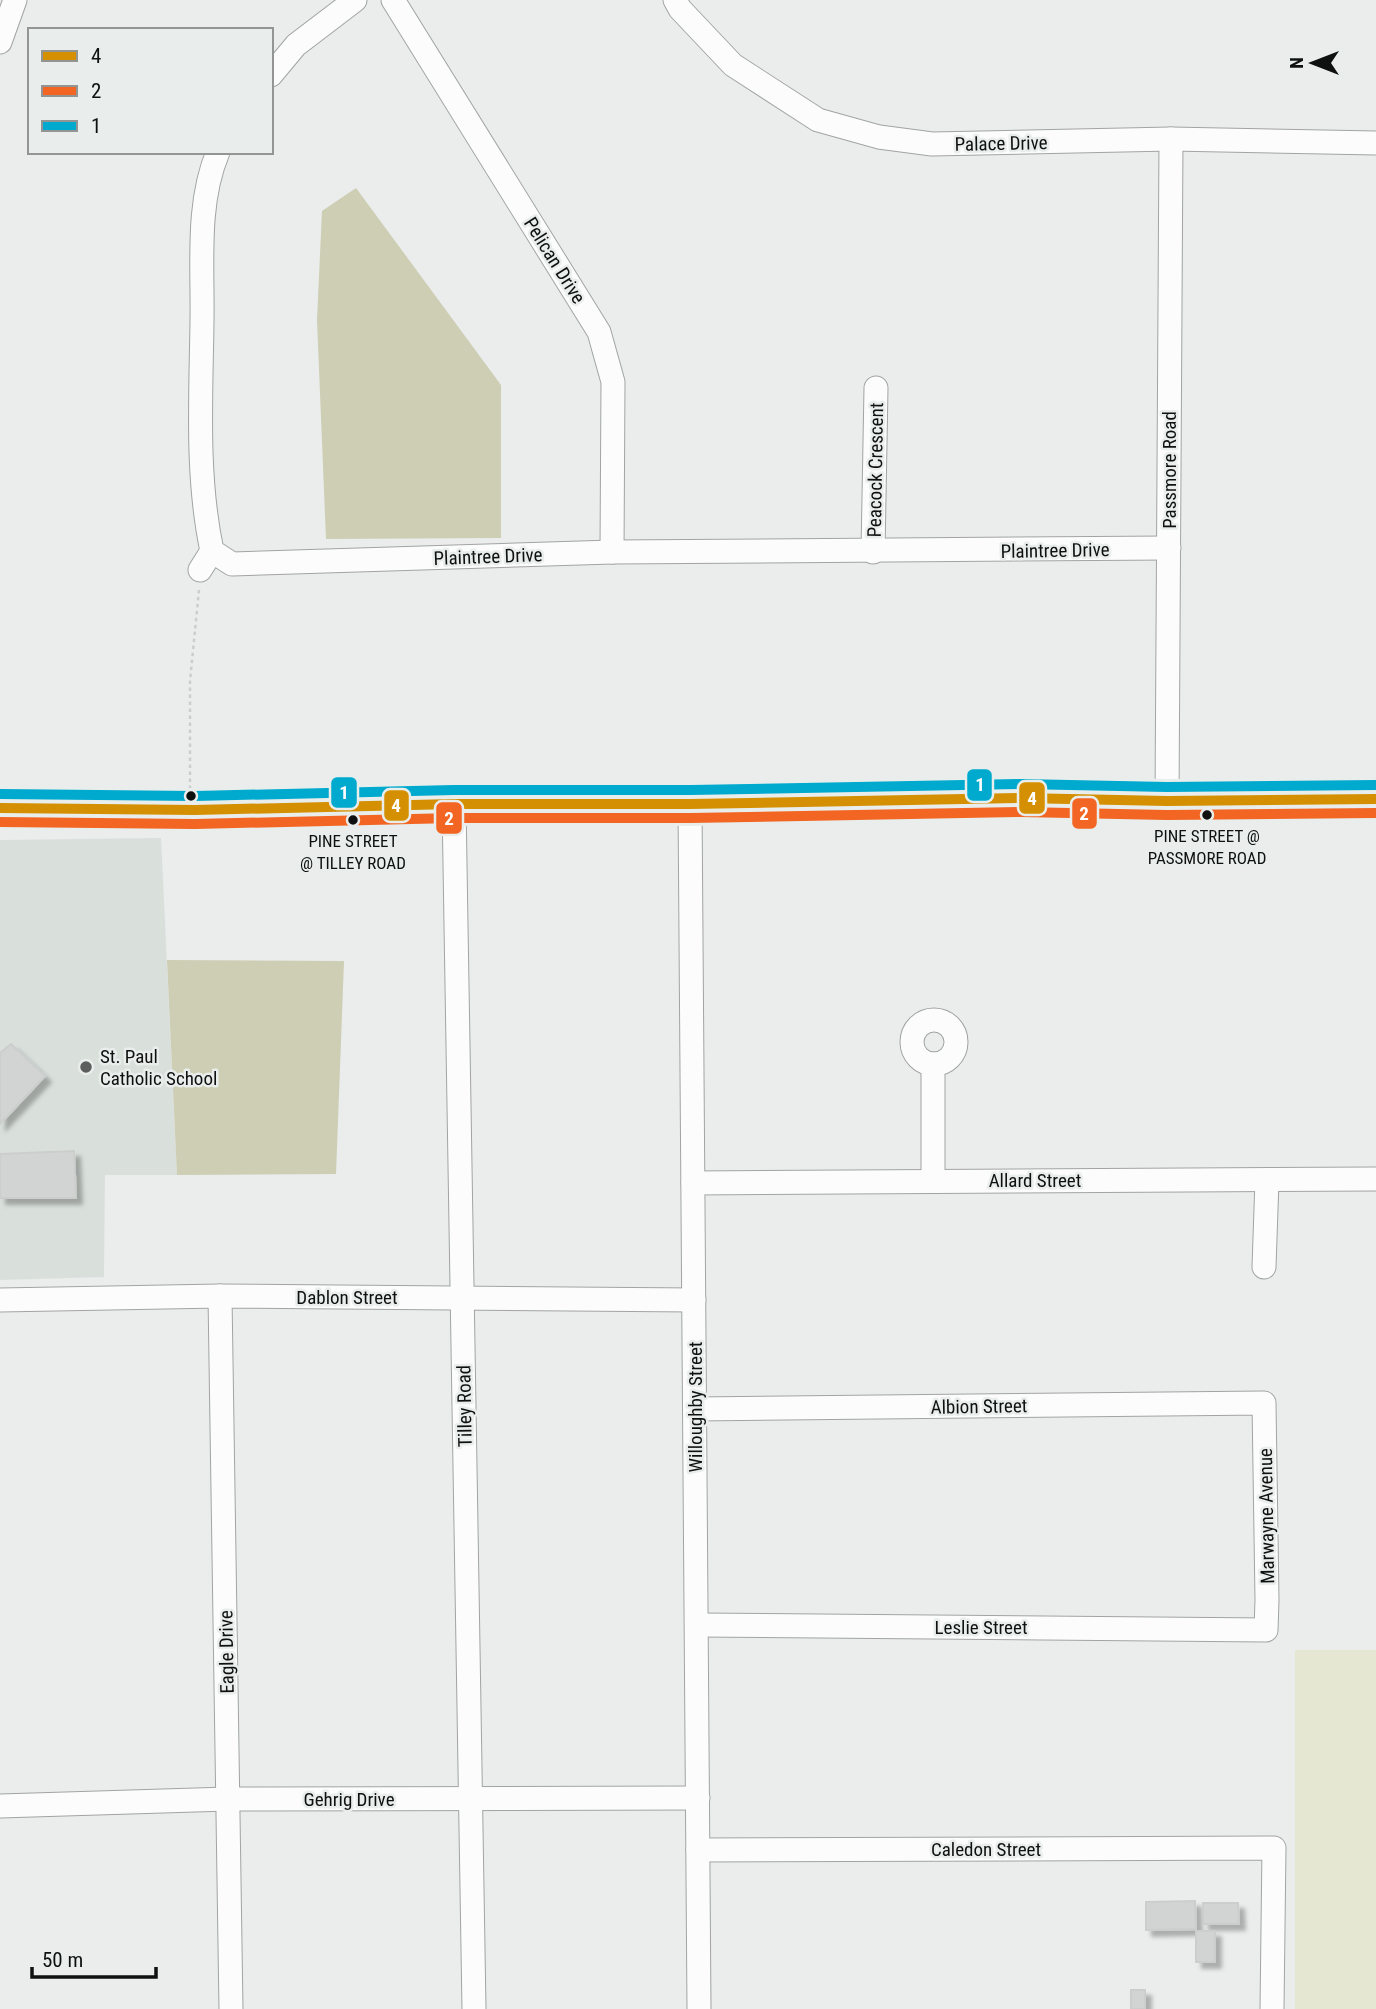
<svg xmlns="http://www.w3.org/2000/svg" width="1376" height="2009" viewBox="0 0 1376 2009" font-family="'Roboto Condensed',sans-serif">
<defs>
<filter id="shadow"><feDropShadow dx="6" dy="6" stdDeviation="2" flood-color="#0004"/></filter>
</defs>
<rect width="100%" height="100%" fill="#eaedec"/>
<path fill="#d9e0dc" d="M161,838L177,1175H105L104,1277L0,1280V840Z"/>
<rect fill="#e6e7d3" x="1295" y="1650" width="81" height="359"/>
<g fill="#cdceb4">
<path d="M356,188L501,385V538L326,539L317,320L322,211Z"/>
<path d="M167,960L344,961L336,1174L177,1175Z"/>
</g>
<g fill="#d2d3d3" stroke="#cccece" stroke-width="2" filter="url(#shadow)">
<path d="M11,1044L45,1076L0,1124V1053Z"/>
<path d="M74,1151L76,1198H0V1154Z"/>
<path d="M1195,1901L1196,1929L1146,1930V1902Z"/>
<path d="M1203,1903H1238L1239,1924H1203Z"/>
<rect x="1196" y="1931" width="19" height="31"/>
<rect x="1131" y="1990" width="14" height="19"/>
</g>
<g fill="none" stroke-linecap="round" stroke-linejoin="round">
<g stroke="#a1a4a3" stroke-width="25">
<g id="minor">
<path d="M393,0L599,332L613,382L612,552"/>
<path d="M675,0L680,9L733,65L818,120L879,137L932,144L1171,139L1376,143"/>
<path d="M0,42L15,0"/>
<path d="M271,75L296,45L355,0"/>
<path d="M218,152C196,204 203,266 202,321C201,397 196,476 212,551L232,564L612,552L1169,548"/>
<path d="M873,552L876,388"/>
<path d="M200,570L212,551"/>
<path d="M1167,801L1171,139"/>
<path d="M454,804L474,2009"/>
<path d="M690,804L699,2009"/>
<path d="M0,808L195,810L454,804H690L1021,798L1167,801L1376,799"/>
<circle cx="934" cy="1042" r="22"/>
<path d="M933,1064V1181"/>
<path d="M693,1183L1376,1179"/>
<path d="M1264,1267L1267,1180"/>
<path d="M220,1296L231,2009"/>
<path d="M0,1300L220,1296L694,1300"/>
<path d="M695,1409L1264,1403L1267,1600L1266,1630L697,1625"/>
<path d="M0,1806L228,1799L698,1798"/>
<path d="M698,1850L1274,1848L1272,2009"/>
</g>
</g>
<path stroke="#cccdcd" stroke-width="2.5" stroke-dasharray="3.5 3.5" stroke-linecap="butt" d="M190,789V681L199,590"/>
<use href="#minor" stroke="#fcfcfc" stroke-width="23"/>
<g stroke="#e9eeec" stroke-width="16">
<path id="bus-1" d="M0,808L195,810L454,804H690L1021,798L1167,801L1376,799"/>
</g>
<g stroke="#e9eeec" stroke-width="16">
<path id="bus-2" d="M0,822L195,824L454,818H690L1021,812L1167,815L1376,813"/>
</g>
<g stroke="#e9eeec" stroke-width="16">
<path id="bus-3" d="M0,794L195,796L454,790H690L1021,784L1167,787L1376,785"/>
</g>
<use href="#bus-1" stroke="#d49002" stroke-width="10"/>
<use href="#bus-2" stroke="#f26522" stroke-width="10"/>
<use href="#bus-3" stroke="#00a9ce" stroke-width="10"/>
</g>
<g fill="#0f1010" stroke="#e9eeec" stroke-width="2.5">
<circle cx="191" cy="796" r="6"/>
<circle cx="1207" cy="815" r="6"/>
<circle cx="353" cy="820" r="6"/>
</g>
<circle fill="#5c5d5d" stroke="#e9eeec" stroke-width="2.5" cx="86" cy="1067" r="7"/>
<g text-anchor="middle" stroke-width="5" stroke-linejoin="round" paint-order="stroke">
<g font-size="17" fill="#0f1010" stroke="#e9eeec">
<text x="1207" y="842">PINE STREET @<tspan x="1207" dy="22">PASSMORE ROAD</tspan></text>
<text x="353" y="847">PINE STREET<tspan x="353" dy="22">@ TILLEY ROAD</tspan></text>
</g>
<g font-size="19" fill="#0f1010" stroke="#e9eeec">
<text transform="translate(1001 143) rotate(-1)" y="7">Palace Drive</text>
<text transform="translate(555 260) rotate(58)" y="7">Pelican Drive</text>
<text transform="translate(875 470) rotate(-89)" y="7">Peacock Crescent</text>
<text transform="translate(1169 470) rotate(-90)" y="7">Passmore Road</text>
<text transform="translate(1055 550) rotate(-1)" y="7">Plaintree Drive</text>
<text transform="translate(488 556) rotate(-2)" y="7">Plaintree Drive</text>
<text x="1035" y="1187">Allard Street</text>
<text x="347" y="1304">Dablon Street</text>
<text transform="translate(464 1406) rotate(-91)" y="7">Tilley Road</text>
<text transform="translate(979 1406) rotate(-1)" y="7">Albion Street</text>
<text transform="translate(695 1407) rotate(-90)" y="7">Willoughby Street</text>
<text transform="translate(1266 1516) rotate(-91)" y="7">Marwayne Avenue</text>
<text x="981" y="1634">Leslie Street</text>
<text transform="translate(226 1652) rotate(-91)" y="7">Eagle Drive</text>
<text x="349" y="1806">Gehrig Drive</text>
<text x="986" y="1856">Caledon Street</text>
</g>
<g font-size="19" fill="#0f1010" stroke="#e9eeec" text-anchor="start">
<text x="100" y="1063">St. Paul<tspan x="100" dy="22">Catholic School</tspan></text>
</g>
</g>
<g stroke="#e9eeec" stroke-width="2.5">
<rect x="966" y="768" width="27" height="34" rx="7" fill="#00a9ce"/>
<rect x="330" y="776" width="28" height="33" rx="7" fill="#00a9ce"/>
<rect x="1018" y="781" width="28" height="34" rx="7" fill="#d49002"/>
<rect x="383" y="789" width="27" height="33" rx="7" fill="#d49002"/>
<rect x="1071" y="797" width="27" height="33" rx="7" fill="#f26522"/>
<rect x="435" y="801" width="28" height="34" rx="7" fill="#f26522"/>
</g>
<g font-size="19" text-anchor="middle" font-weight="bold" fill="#fff">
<text x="980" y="791">1</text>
<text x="344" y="799">1</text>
<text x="1032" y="805">4</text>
<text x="396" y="812">4</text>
<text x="1084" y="820">2</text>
<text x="449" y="825">2</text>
</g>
<rect x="28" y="28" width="245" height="126" fill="#e9eeec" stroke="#929594" stroke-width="2"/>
<rect x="42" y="51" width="35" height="10" fill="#d49002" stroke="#929594" stroke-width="2"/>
<text x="91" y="63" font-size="21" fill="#0f1010">4</text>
<rect x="42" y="86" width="35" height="10" fill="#f26522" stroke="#929594" stroke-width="2"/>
<text x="91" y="98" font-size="21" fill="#0f1010">2</text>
<rect x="42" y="121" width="35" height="10" fill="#00a9ce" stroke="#929594" stroke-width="2"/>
<text x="91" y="133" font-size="21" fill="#0f1010">1</text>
<g transform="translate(1313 63) rotate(270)" stroke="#e9eeec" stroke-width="5" paint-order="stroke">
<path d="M0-5L12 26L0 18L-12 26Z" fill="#0f1010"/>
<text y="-10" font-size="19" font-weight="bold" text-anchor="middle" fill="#0f1010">N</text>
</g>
<path d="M32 1967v10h124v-10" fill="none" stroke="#0f1010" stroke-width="3.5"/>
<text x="42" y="1967" font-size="21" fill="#0f1010" stroke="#e9eeec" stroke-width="5" paint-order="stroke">50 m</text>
</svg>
